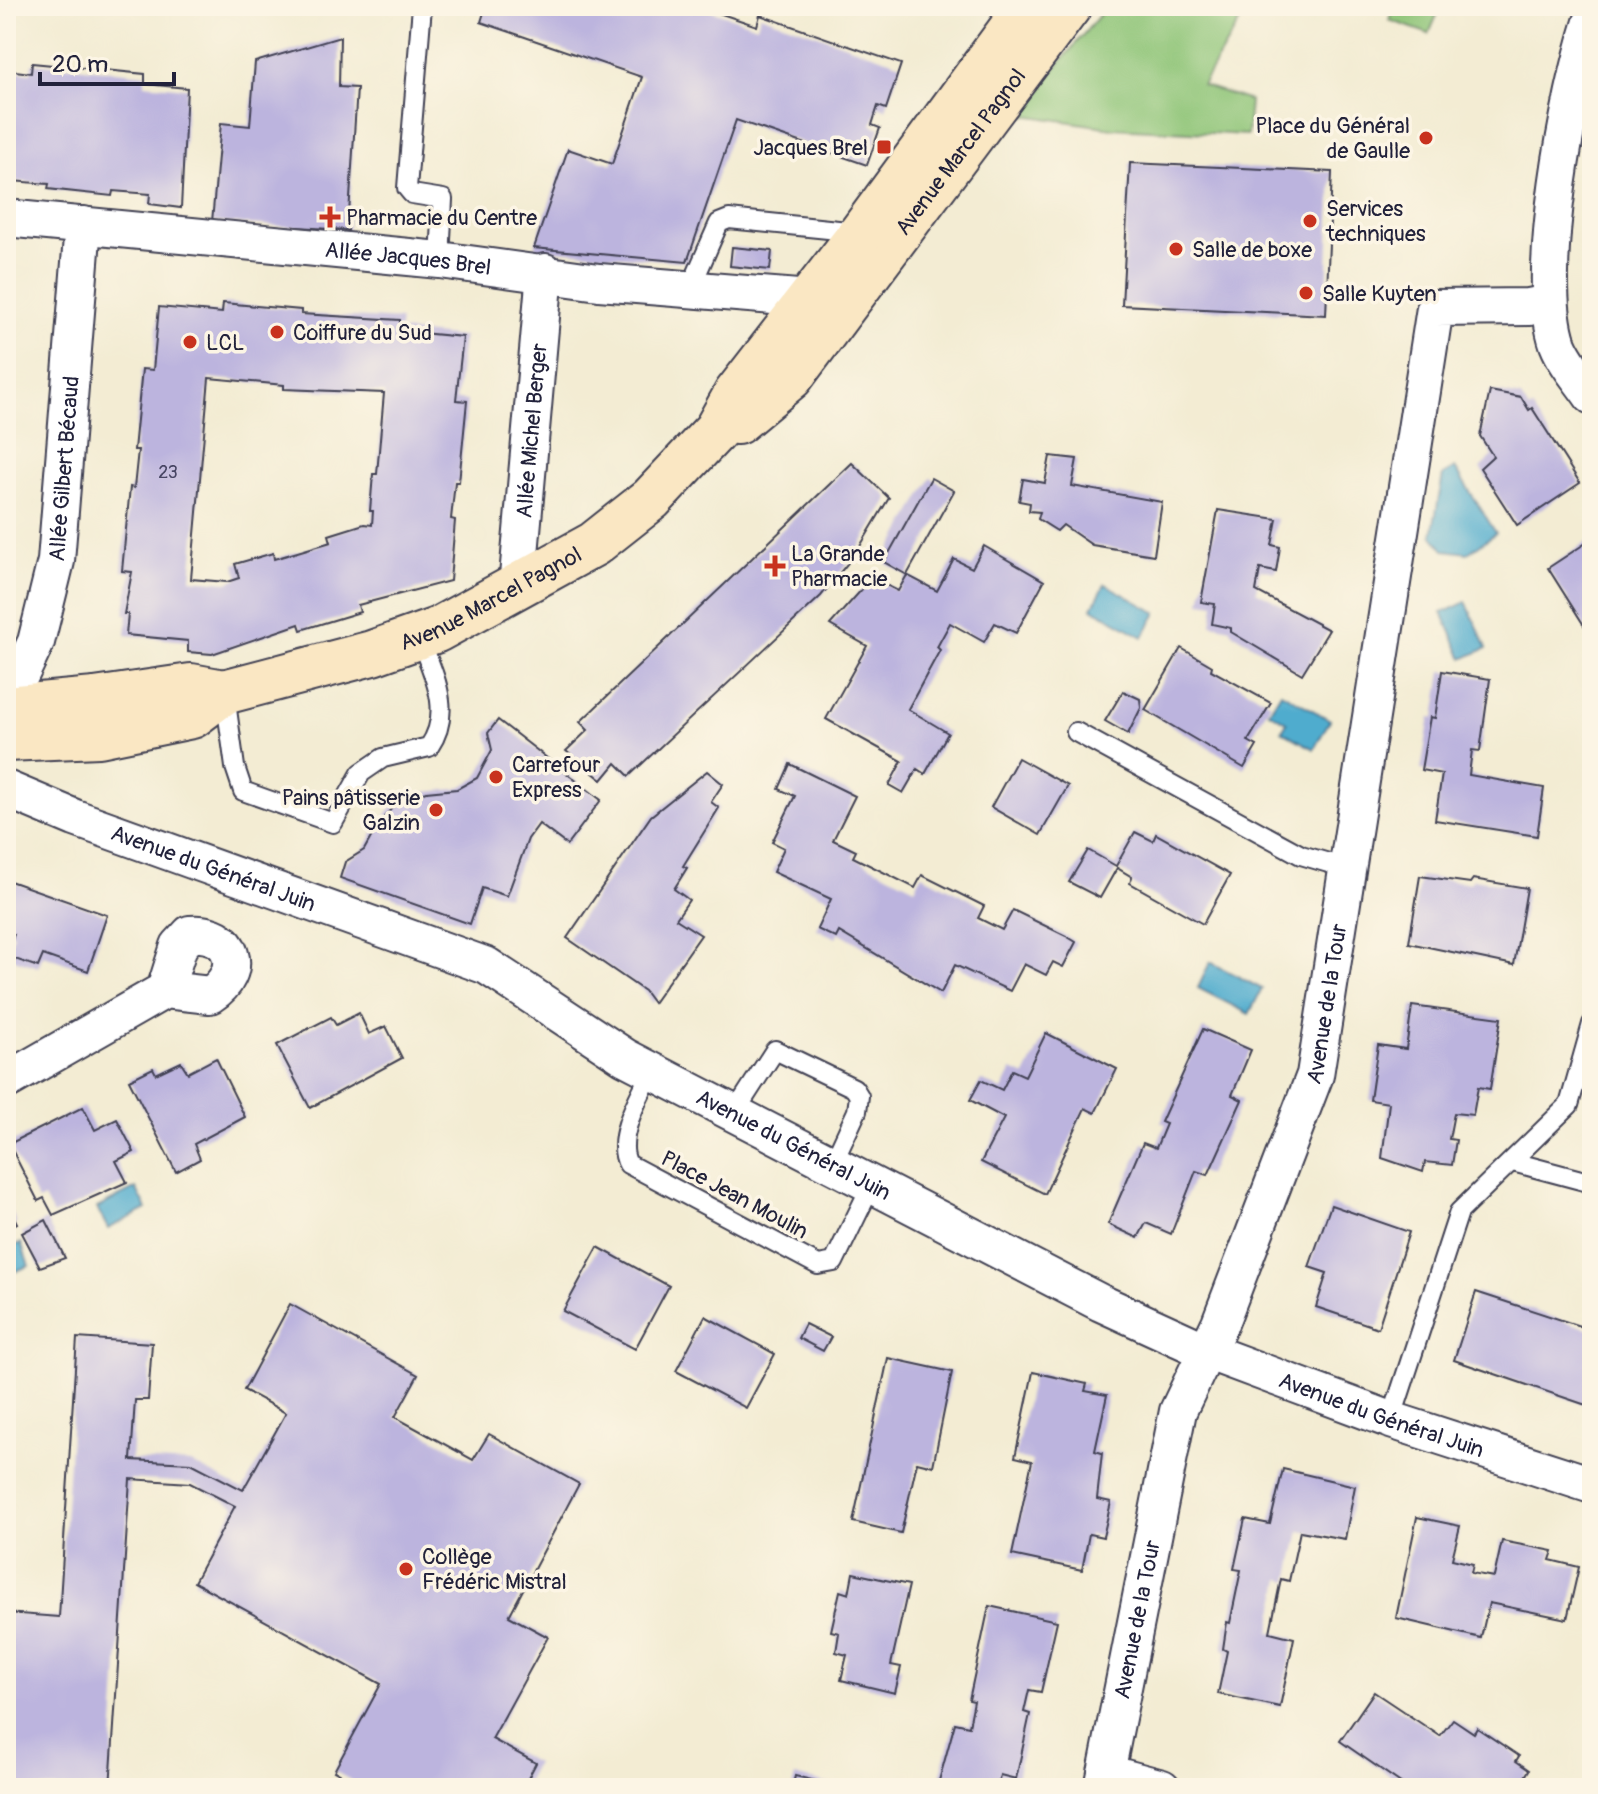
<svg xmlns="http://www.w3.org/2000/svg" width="1598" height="1794" viewBox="0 0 1598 1794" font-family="Pangolin,sans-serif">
<rect width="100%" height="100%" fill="#fcf5e5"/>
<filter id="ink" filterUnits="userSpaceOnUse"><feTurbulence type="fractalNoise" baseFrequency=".0125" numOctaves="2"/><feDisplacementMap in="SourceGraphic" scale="16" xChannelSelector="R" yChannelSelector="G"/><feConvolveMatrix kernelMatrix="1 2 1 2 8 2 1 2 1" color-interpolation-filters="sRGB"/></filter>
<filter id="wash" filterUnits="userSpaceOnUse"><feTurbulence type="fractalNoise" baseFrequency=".006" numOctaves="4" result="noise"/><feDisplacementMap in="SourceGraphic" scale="32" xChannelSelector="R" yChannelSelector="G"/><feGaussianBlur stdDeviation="1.8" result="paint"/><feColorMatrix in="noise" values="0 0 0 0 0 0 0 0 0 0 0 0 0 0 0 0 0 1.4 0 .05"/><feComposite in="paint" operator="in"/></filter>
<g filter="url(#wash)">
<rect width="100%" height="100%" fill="#f3ecd3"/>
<g fill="#8fc578" stroke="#58745a" stroke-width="2">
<path d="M1107,6H1224L1242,18L1202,85L1250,101L1247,135L1112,128L1017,114Z"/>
<path d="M1396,6H1441L1429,34L1389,20Z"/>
</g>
<g fill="#4facce" stroke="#386784" stroke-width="2">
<path d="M1455,468L1496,533L1468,553L1444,550L1432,535L1443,475Z"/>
<path d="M1105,584L1157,613L1143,637L1092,608Z"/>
<path d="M1466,602L1487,648L1463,659L1442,613Z"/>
<path d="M1281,692L1330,720L1314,749L1282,731L1287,722L1269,712Z"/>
<path d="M1210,962L1262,989L1249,1014L1198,988Z"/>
<path d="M136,1188L147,1209L108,1229L97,1208Z"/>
<path d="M21,1243L29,1266L6,1275V1248Z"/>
</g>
<g id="blocks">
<g fill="#bcb4de" fill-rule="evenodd">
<path d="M486,6H698L757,26L760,15L901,64L886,109L878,106L872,125L880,128L867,165L736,120L687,262L534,248L568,149L612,164L642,77L481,22Z"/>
<path d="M340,37L339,87L357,88L348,230L212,222L221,123L250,126L255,62Z"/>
<path d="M32,63L145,74V84L187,88L181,208L149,204L150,194L113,191L112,196L48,189L49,184L12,181L11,191L6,190V70L31,73Z"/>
<path d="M1130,163L1332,172L1326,315L1122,305Z"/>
<path d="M732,247L772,251L770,270L730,266Z"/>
<path d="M223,303L301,310V314L400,320V331L463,337L456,400L467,401L459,482H455L451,519L455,520L450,581L358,605L360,612L301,630L299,624L212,654L188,652V641L126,635L128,614H124L132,572L122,571L130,487L134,488L138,450H134L142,369L153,370L159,307L222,313ZM209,378L284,385V389L384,393L377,474H373L370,511H373L372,525L364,524L329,535L331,542L274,559L273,553L235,564L239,578L227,582L191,579Z"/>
<path d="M1490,391L1521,397L1529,410L1532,408L1580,483L1517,525L1480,468L1493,456L1480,436Z"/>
<path d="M1050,456L1077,459L1072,486L1162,502L1154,555L1092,545L1063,525L1057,531L1038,519L1040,512L1029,511L1030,503L1019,501L1023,479L1045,483Z"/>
<path d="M852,463L889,498L856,553L821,596L629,776L616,763L602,780L566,751L588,730L580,722Z"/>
<path d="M931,478L954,491L907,575L884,562Z"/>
<path d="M1218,510L1277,519L1272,545L1280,547L1276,572L1260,569L1256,591L1329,630L1302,674L1231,632V628L1212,624L1215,604L1201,602Z"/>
<path d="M1592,539V638L1548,568Z"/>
<path d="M984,546L1044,581L1016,633L995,623L984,642L950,623L937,647L940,650L908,709L948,733L925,774L917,769L903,793L889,785L902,761L826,719L867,646L830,625L872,578L898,591L907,575L937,591L954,559L972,568Z"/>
<path d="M1181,648L1212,666L1211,670L1271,703L1248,741L1257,746L1244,768L1145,710Z"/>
<path d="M1442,671L1490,679L1480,751L1472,750L1469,775L1544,788L1537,836L1435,820L1442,774L1421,770L1430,717L1435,718Z"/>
<path d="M1123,691L1140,699L1141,708L1128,734L1105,721Z"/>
<path d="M498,720L601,800L567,845L539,824L528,839L507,896L482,888L470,924L340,878L345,862L364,850L379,823L398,801L426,792L457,789L477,778L492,750L488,733Z"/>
<path d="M1018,758L1068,786L1040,835L991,807Z"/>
<path d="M790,764L855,796L833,840L856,851L853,857L915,888L922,875L984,906L978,918L1002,930L1013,910L1066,936L1076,942L1063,967L1053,962L1046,975L1024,964L1010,991L955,965L941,993L839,932L836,938L817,929L831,899L773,872L784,848L772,842L795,796L779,789Z"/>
<path d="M707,771L723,784L711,802L719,808L683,866L687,868L674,889L689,900L676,919L701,935L653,1003L644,991L567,938L651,816Z"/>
<path d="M1135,832L1153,841L1156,834L1230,875L1203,924L1130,883L1132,877L1117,868L1100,898L1069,882L1088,850L1116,866Z"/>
<path d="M1420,876L1470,883L1473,879L1527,888L1514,965L1409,943Z"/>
<path d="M7,880L107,915L88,971L43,955L38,967L6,956L14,934L6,931Z"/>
<path d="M1412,1006L1501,1018L1490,1089L1478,1087L1473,1115L1454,1113L1449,1139L1456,1140L1452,1165L1425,1162L1423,1172L1382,1158L1389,1103L1370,1100L1378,1045L1406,1049Z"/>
<path d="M359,1013L369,1034L386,1026L402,1058L310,1108L277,1045L331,1017L336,1025Z"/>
<path d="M1203,1029L1251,1050L1232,1095L1242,1100L1208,1175L1196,1171L1171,1234L1146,1223L1138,1238L1108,1224L1143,1143L1156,1148L1166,1124L1161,1122Z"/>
<path d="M1046,1033L1117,1069L1095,1113L1085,1108L1045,1194L981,1162L1004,1118L970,1100L981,1080L1002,1090L1012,1070L1025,1076Z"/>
<path d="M216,1058L245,1117L194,1144L200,1159L176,1172L129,1080L153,1068L156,1074L181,1062L188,1073Z"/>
<path d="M83,1107L95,1130L117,1119L134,1152L116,1161L127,1182L53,1215L44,1198L38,1201L9,1144Z"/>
<path d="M6,1201L17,1223L6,1229Z"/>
<path d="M1331,1205L1409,1232L1378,1328L1316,1307L1327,1273L1309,1267Z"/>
<path d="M46,1220L65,1258L40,1267L22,1233Z"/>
<path d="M598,1247L669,1286L635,1349L563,1311Z"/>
<path d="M1476,1292L1592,1330V1407L1454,1360Z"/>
<path d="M290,1304L418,1375L395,1417L473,1460L489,1434L579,1484L509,1616L548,1637L492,1739L536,1763L523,1788H365L334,1771L381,1684L194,1582L235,1506L190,1483L130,1479L110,1788H6V1613L59,1617L77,1338L152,1343L148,1400H135L131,1460L191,1463L243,1490L286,1413L244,1390Z"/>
<path d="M705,1316L775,1354L746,1408L676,1371Z"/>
<path d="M805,1324L831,1337L823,1351L798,1338Z"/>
<path d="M888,1358L952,1372L933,1466L917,1462L901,1533L853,1522Z"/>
<path d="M1033,1372L1087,1384L1085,1391L1107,1395L1095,1451L1102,1453L1097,1499L1111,1502L1103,1537L1089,1534L1082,1570L1012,1555L1032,1461L1015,1457Z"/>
<path d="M1283,1469L1355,1486L1345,1539L1300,1531L1289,1581L1281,1579L1270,1632L1294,1638L1280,1707L1218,1694L1227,1651L1223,1649L1227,1622L1230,1623L1241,1570L1234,1569L1245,1519L1270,1524Z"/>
<path d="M1417,1517L1460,1526L1452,1559L1473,1564L1471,1573L1494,1577L1502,1541L1553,1551L1550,1560L1579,1567L1567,1619L1489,1603L1481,1638L1396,1618Z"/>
<path d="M853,1573L909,1585L891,1665L901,1667L895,1693L841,1680L847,1655L836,1652L839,1633L831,1631L840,1591L849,1594Z"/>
<path d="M989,1606L1057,1621L1041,1692L1029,1690L1024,1712L1030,1714L1016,1779L1000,1775L997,1788H937L955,1723L969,1726L974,1701L969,1700Z"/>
<path d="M1374,1692L1440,1736L1453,1719L1474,1733L1477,1728L1519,1756L1516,1761L1529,1770L1518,1788H1408L1340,1741Z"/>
<path d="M795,1776L841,1787V1788H792Z"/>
</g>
</g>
</g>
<g filter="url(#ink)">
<use href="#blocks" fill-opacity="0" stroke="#414052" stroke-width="2"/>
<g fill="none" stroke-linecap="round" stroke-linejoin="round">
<g stroke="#414052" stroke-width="22">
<g id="lane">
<path d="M422,6L407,188L412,194L443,199L440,260"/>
<path d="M690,289L719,223L729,219L858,232"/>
<path d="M225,695L235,767L243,791L333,823L361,773L383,758L429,747C454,711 433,674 419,636"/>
<path d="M1076,732L1301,855L1346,868"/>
<path d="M652,1071C640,1095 614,1139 628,1164L818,1265L834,1262L871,1186"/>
<path d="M733,1115L775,1050L854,1088L859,1096L857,1111L832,1165"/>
<path d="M1513,1162L1592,1183"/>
<path d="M1391,1420L1459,1212L1569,1105L1592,1024"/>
</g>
</g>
<g stroke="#414052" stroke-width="40">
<g id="street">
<path d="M1592,22C1569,94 1534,275 1558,344C1565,362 1581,380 1592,396"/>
<path id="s1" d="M6,218L440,260L599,282L811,299"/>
<path id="s2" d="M517,588L545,272"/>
<path id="s3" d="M6,705L36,642L56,561L83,225"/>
<path id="s4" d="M6,789L75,818L487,966L625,1057L1101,1303L1206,1351L1391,1420L1592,1485"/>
<path d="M6,1081L165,990L210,995C246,972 234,930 190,934L179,946L165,990"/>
<path d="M1106,1773L1162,1788"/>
<path id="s5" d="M1103,1788L1178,1411L1220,1323L1315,1075L1435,308L1529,307L1550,303"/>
</g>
</g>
<g stroke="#414052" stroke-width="48">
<g id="secondary">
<path id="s6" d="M737,422L791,377L1069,6"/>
<path d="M6,708L95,700L191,686L224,692"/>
<path id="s7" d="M6,739L99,735L192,716L224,692L372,653L437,630L594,544L651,499L716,430L736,394L861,233L1028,6"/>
</g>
</g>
<use href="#lane" stroke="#fff" stroke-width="18"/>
<use href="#street" stroke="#fff" stroke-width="36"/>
<use href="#secondary" stroke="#fae7c3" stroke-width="44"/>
</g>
</g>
<g fill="#c8321e" stroke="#fcf5e5" stroke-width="3">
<circle cx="1426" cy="138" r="8"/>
<rect x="876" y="139" width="16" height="16" rx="4"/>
<path d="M326 205h8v8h8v8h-8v8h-8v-8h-8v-8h8z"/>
<circle cx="1310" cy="221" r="8"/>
<circle cx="1176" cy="249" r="8"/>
<circle cx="1306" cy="293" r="8"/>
<circle cx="277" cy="332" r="8"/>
<circle cx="190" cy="342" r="8"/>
<path d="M771 554h8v8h8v8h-8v8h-8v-8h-8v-8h8z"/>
<circle cx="496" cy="777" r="8"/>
<circle cx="436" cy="810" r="8"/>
<circle cx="406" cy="1569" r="8"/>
</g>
<g text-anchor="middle" stroke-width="7" stroke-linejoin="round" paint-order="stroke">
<g font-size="18" fill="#484664">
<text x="168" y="478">23</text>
</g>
<g font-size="22" fill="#22223b" stroke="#fcf5e5" text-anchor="start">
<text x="1410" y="133" text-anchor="end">Place du Général<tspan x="1410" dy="25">de Gaulle</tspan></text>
<text x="868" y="155" text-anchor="end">Jacques Brel</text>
<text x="1326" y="216">Services<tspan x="1326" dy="25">techniques</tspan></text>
<text x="346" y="225">Pharmacie du Centre</text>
<text x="1192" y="257">Salle de boxe</text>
<text x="1322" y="301">Salle Kuyten</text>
<text x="293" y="340">Coiffure du Sud</text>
<text x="206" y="350">LCL</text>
<text x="791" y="561">La Grande<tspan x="791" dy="25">Pharmacie</tspan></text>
<text x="512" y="772">Carrefour<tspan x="512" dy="25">Express</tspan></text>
<text x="420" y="805" text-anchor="end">Pains pâtisserie<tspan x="420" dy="25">Galzin</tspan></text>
<text x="422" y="1564">Collège<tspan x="422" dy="25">Frédéric Mistral</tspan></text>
</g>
<g font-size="22" fill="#22223b" stroke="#fcf5e5">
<text dy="8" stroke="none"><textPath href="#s6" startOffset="352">Avenue Marcel Pagnol</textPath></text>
<text dy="8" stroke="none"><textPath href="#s1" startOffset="404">Allée Jacques Brel</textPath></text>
<text dy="8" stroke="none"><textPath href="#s2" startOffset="158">Allée Michel Berger</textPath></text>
<text dy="8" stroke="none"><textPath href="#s3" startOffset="246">Allée Gilbert Bécaud</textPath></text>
<text dy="8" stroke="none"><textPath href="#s7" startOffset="512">Avenue Marcel Pagnol</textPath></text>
<text dy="8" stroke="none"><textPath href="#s4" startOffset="222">Avenue du Général Juin</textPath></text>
<text dy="8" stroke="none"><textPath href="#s5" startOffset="820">Avenue de la Tour</textPath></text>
<text dy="8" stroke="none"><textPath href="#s4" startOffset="868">Avenue du Général Juin</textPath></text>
<text transform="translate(735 1194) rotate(28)" y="8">Place Jean Moulin</text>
<text dy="8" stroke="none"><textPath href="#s4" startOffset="1516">Avenue du Général Juin</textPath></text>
<text dy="8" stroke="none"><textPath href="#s5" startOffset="172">Avenue de la Tour</textPath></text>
</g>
</g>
<rect width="1598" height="1794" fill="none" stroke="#fcf5e5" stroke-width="32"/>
<path d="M40 72v12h134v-12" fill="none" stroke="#22223b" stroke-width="4"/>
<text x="52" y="72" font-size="24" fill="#22223b" stroke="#fcf5e5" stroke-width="6" paint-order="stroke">20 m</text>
</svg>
